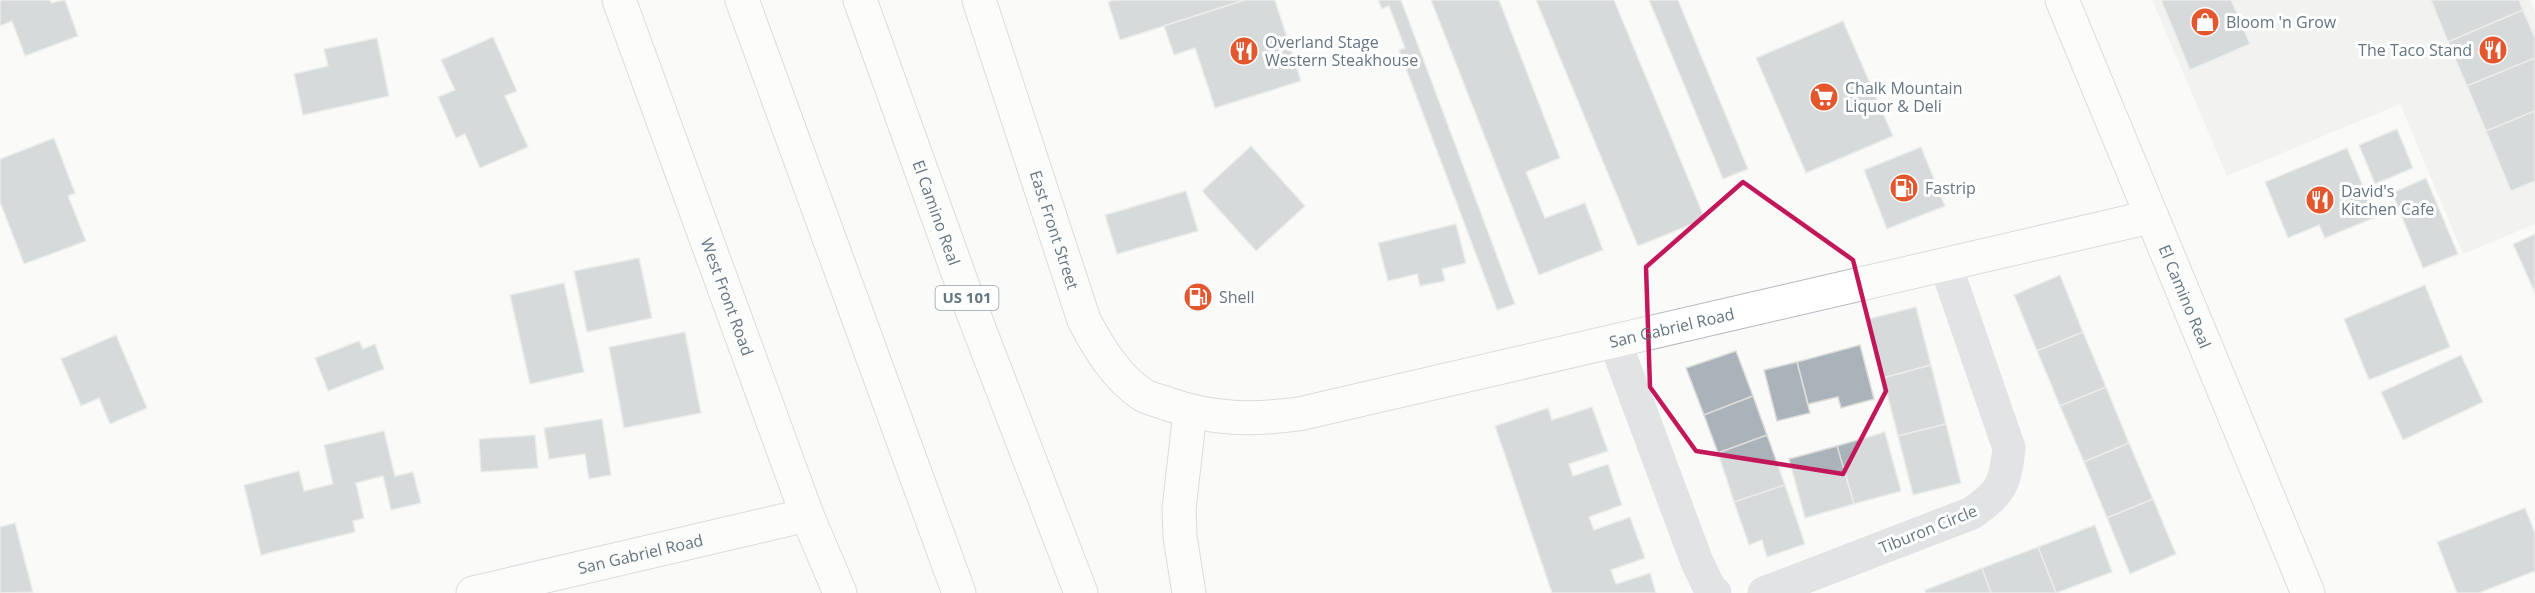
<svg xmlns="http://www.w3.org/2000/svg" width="2535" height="593" viewBox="0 0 2535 593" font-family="'Open Sans',sans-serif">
<rect width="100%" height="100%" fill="#fafaf8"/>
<path fill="#e8e9e9" d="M2152,0H2530L2535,12V224L2463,254L2400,104L2227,176Z"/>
<g fill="#aab3b9" stroke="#dcdcda" stroke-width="1.5">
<path d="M0,0H50L51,3L65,0L78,36L25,56L12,21L0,26Z"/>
<path d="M1114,0H1245L1120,40L1108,2Z"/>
<path d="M1245,0H1275L1301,81L1215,108L1195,48L1174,55L1164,26Z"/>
<path d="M1378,0H1401L1515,304L1497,310L1399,50L1405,48L1389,6L1382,9Z"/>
<path d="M1431,0H1499L1560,158L1526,172L1545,218L1585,203L1603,250L1539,275Z"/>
<path d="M1536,0H1614L1705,219L1638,246Z"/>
<path d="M1649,0H1678L1748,169L1723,179Z"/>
<path d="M2161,0H2231L2250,44L2190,70Z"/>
<path d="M2431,0H2519L2523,10L2448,42Z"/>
<path d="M2523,10L2535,38V58L2467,86L2448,42Z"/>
<path d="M1843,21L1893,136L1806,173L1756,58Z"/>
<path d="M493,37L517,91L505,96L528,147L480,168L465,134L456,138L438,97L455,90L441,60Z"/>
<path d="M377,38L389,96L303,115L294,74L328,66L324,49Z"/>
<path d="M2535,58V111L2486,131L2467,86Z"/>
<path d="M2535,111V181L2511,191L2486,131Z"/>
<path d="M2397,129L2413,168L2375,184L2359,145Z"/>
<path d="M54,138L75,193L68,196L86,241L24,264L0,202V159Z"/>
<path d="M1251,146L1305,206L1256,251L1202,191Z"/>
<path d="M1921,147L1945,206L1887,229L1864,170Z"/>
<path d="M2347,148L2376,217L2325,238L2319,225L2288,238L2265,182Z"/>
<path d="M2426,178L2458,254L2423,268L2392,193Z"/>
<path d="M1186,191L1198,231L1117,254L1105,215Z"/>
<path d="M1456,224L1466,263L1442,269L1445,281L1420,286L1417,274L1388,281L1378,243Z"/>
<path d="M2535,234V293L2513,244Z"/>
<path d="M639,258L652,318L587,332L574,271Z"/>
<path d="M2060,275L2083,332L2037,351L2014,295Z"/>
<path d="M564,283L584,372L530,384L510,295Z"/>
<path d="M2425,285L2450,347L2369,380L2344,319Z"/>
<path d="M1916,307L1931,365L1883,378L1868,319Z"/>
<path d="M685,332L701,413L624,428L609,347Z"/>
<path d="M2083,332L2106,387L2060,406L2037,351Z"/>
<path d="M116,335L147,408L110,424L99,398L81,406L61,359Z"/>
<path d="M359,341L363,349L375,344L384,369L328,391L315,358Z"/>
<path d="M1860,345L1874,399L1841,408L1838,397L1808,404L1797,362Z"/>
<path d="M1736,351L1753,396L1704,415L1686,368Z"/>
<path d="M2461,355L2483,402L2403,440L2381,392Z"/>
<path d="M1797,362L1810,413L1777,421L1764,370Z"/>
<path d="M1931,365L1946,424L1898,436L1883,378Z"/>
<path d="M2106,387L2129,443L2084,462L2060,406Z"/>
<path d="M1753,396L1767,435L1718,453L1704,415Z"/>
<path d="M1592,407L1608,451L1569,464L1573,476L1608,464L1622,505L1589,517L1594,530L1630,517L1645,558L1611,570L1616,584L1650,573L1656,593H1552L1495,426L1548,408L1552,420Z"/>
<path d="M602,419L611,475L589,479L585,454L549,459L544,428Z"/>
<path d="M1946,424L1961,483L1913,495L1898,436Z"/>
<path d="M384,431L395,476L413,472L421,503L391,510L383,476L356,483L364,518L353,521L355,532L261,555L244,485L299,471L304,491L333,484L324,445Z"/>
<path d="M1885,432L1901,491L1854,504L1837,446Z"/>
<path d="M535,435L538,468L481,472L479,439Z"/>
<path d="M1767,435L1785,485L1734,502L1718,453Z"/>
<path d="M2129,443L2153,499L2107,518L2084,462Z"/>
<path d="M1837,446L1854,504L1805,518L1789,459Z"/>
<path d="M1785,485L1805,544L1767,557L1762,540L1749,545L1734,502Z"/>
<path d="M2153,499L2176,554L2130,574L2107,518Z"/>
<path d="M2525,508L2535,533V571L2479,593H2457L2437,542Z"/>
<path d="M15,523L33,592L0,593V527Z"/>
<path d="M2095,525L2112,572L2056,593L2038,547Z"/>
<path d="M2038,547L2056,593H1991L1982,568Z"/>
<path d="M1982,568L1991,593H1926L1925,590Z"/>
</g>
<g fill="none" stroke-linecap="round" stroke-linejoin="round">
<g stroke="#b3babf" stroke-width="35">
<g id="secondary">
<path id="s1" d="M619,0L807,515L840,593"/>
<path id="s2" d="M979,0L1084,320C1098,347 1116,377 1143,395C1150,399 1160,401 1168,404C1213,420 1252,420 1299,414L2150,217"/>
<path id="s3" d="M2062,0L2308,593"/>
<path id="s4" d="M473,593L807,515"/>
</g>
</g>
<g stroke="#b4b9bd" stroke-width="35">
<g id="highway">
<path d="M742,0L959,593"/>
<path id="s5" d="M860,0L965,292L1081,593"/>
<path d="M1189,593L1180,537L1179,509L1190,412"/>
</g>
</g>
<g stroke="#c3c8cc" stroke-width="33">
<path d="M1615,342L1697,562L1711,591L1715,593"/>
<path d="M1764,593L1972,513C2002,492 2005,484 2009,448L1946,266"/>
</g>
<use href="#secondary" stroke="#fff" stroke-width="33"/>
<use href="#highway" stroke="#fff" stroke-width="33"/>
</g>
<path d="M0 0H2535V593H0ZM1743,182L1853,260L1886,391L1843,474L1696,451L1650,387L1646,267Z" fill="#fafaf8" fill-opacity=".55" fill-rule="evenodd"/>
<path fill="none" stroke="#c2185b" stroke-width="4.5" stroke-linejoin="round" d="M1743,182L1853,260L1886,391L1843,474L1696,451L1650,387L1646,267Z"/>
<defs>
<g id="shop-disc" transform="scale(1.5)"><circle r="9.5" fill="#e4572e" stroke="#fff"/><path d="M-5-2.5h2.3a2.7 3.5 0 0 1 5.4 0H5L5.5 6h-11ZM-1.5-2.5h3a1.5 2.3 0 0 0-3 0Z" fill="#fff"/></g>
<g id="restaurant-disc" transform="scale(1.5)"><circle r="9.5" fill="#e4572e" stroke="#fff"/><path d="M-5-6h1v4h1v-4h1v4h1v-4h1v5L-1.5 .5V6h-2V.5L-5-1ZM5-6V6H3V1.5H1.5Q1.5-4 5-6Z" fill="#fff"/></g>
<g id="supermarket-disc" transform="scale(1.5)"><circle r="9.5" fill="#e4572e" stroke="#fff"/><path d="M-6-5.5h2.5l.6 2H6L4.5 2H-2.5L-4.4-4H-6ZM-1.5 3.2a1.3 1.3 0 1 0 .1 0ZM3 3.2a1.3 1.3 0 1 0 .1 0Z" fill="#fff"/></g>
<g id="fuel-disc" transform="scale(1.5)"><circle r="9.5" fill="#e4572e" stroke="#fff"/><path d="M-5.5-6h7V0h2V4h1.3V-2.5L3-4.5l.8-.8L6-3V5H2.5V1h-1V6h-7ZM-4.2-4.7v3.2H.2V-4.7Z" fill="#fff"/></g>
</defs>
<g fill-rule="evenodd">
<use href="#shop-disc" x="2205" y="22"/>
<use href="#restaurant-disc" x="2493" y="50"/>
<use href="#restaurant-disc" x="1244" y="51"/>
<use href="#supermarket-disc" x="1824" y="97"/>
<use href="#fuel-disc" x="1904" y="188"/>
<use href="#restaurant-disc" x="2320" y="200"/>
<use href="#fuel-disc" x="1198" y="297"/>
</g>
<g text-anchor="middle" stroke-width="6" stroke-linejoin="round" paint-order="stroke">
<rect fill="#fff" stroke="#939fa8" stroke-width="1.5" x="935.5" y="286" width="63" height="24" rx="4.5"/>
<g font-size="15" font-weight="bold" fill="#657683">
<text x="967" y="303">US 101</text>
</g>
<g font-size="16" fill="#657683" stroke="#fff" text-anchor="start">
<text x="2226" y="28">Bloom 'n Grow</text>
<text x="1265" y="48">Overland Stage<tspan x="1265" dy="18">Western Steakhouse</tspan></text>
<text x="2472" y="56" text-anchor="end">The Taco Stand</text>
<text x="1845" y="94">Chalk Mountain<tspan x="1845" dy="18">Liquor &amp; Deli</tspan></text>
<text x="1925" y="194">Fastrip</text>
<text x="2341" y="197">David's<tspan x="2341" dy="18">Kitchen Cafe</tspan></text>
<text x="1219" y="303">Shell</text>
</g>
<g font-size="16" fill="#657683" stroke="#fff">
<text dy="6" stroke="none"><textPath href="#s5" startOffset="226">El Camino Real</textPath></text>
<text dy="6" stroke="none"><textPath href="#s2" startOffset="242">East Front Street</textPath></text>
<text dy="6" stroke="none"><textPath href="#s1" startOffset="316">West Front Road</textPath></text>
<text dy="6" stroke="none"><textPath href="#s3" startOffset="321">El Camino Real</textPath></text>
<text dy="6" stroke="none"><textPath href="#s2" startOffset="975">San Gabriel Road</textPath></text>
<text transform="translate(1928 529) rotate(-22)" y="6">Tiburon Circle</text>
<text dy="6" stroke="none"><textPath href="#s4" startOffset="172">San Gabriel Road</textPath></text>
</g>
</g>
</svg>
